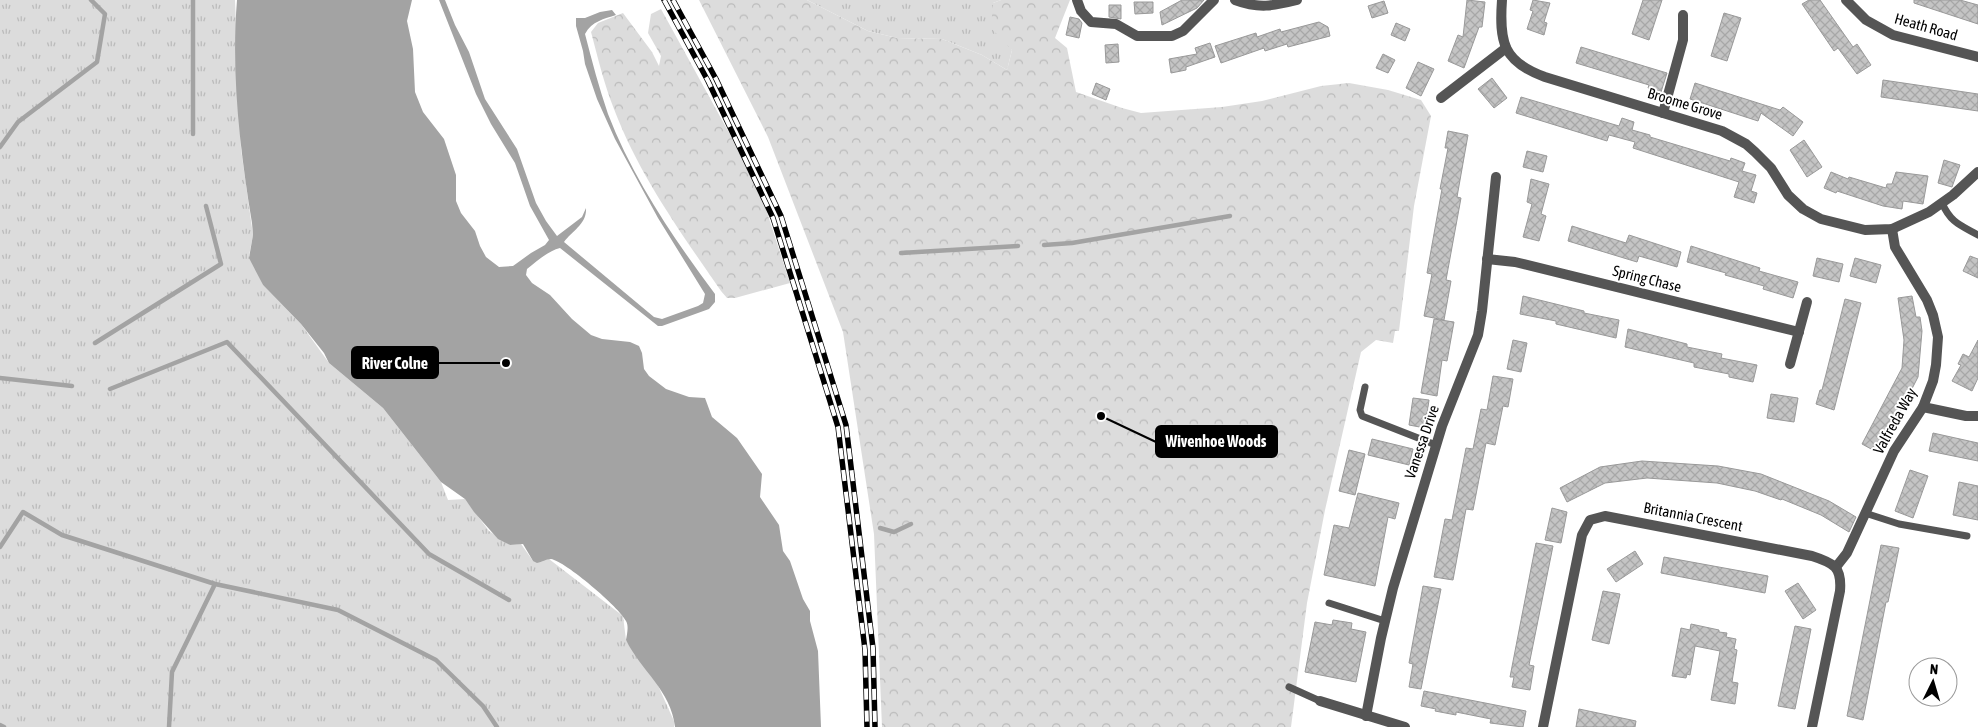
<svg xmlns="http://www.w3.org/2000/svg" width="1978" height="727" viewBox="0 0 1978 727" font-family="'Asap Condensed',sans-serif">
<defs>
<pattern id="grass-tufts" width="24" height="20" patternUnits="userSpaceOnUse" patternTransform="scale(1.25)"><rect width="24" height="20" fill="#dcdcdc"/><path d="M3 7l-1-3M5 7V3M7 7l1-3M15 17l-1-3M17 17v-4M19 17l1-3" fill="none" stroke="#bbb"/></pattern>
<pattern id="forest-crowns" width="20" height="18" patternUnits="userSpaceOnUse" patternTransform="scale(1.25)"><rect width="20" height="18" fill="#dcdcdc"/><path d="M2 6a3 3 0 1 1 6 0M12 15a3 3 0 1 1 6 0" fill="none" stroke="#bbb"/></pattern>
<pattern id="building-cross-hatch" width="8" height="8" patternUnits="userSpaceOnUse" patternTransform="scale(1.25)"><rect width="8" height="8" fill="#c4c4c4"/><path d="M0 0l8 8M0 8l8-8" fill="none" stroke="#a7a7a7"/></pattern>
</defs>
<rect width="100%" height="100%" fill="#fff"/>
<g fill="url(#grass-tufts)">
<path d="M0,0H235L241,149L253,235L249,256L263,285L301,324L329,363L383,408L441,482L448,500L465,499L489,531L510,545L521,544L533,561L549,559L623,616L626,640L656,681L674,721V727H0Z"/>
<path d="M807,0H1001L993,3L1012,50L1007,70L982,55L942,39L897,38L868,31Z"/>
</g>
<g fill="url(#forest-crowns)">
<path d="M699,0H807L868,31L897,38L942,39L982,55L1007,70L1012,50L991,28L993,3L1001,0H1070L1055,38L1067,48L1076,92L1122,108L1141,113L1222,107L1262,101L1321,86L1349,83L1388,90L1421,100L1431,116L1414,206L1399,331H1395L1393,343L1376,340L1361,352L1325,510L1307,603L1291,727H882L874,534L843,332L768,137Z"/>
<path d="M661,9L750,171L761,194L790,283L735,298H727L721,291C681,233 639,175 614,109C604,84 598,58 591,32L598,23L623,13L652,52L659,66L661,56L648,33L651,14Z"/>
</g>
<path fill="#a3a3a3" d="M237,0H412L407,21L413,49L415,92L423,112L444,139L456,175V201L461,213L475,231L480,246L486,257L499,267L513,266L531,253L545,245L549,240L530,206L515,163L491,124L476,94L439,0H445L455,25L469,52L485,99L517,149L536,203L546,221L557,236L582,217L586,208C587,224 572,231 564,242L654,317L662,319L698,306L703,303L705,294L658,218L615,139L597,99L585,64L583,51L576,26V18H585L600,12L612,10L616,15C604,19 592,21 585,34C592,61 599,88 608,114C633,179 674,239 715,294V302L709,309L662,326H658L560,248C548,251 537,261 527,269L526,275L532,283L550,295L572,319L591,335L602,339L630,342L639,346L642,353L644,369L649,376L666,389L689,397L705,398L712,417L737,438L762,474L760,497L779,525L783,551L790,561L803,599L810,611V621L818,651L821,727H675C671,690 641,671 626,640C627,634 629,626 626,621C620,608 565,561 551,559C546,559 542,562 537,563L533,561L523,544L510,545L498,539L474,512L465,499L441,482L383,408L329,363L324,353L301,324L263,285L249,258L253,235L252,223C240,149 231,75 237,0Z"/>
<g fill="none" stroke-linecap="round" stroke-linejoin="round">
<g stroke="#a3a3a3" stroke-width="4.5">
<path d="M193,0V134"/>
<path d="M0,147L18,122L97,62L105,14L91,0"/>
<path d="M1044,245L1072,243L1230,216"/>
<path d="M901,253L1018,246"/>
<path d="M95,343L221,264L206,206"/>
<path d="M0,378L72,386"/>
<path d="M110,389L227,342L429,554L509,600"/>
<path d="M880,528L894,532L911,524"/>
<path d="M0,547L23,512L62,535L215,584L338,610L436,660L483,706L497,727"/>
<path d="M0,725L4,727"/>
<path d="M169,727L172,672L215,584"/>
</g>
</g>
<g fill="url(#building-cross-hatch)" stroke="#999">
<path d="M1182,0H1204L1197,8L1162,25L1160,12Z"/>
<path d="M1467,0L1485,2L1482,27H1479L1464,68L1448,61L1458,35L1463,37Z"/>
<path d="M1533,0L1550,3L1544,22L1547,23L1544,35L1527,29L1533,11L1530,10Z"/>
<path d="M1643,0H1662L1649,40L1632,34Z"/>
<path d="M1809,0H1820L1853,47L1857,44L1871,65L1857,74L1838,48L1834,51L1802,4Z"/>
<path d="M1914,0H1960L1978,5V24L1914,3Z"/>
<path d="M1384,1L1388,13L1372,18L1368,6Z"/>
<path d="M1134,2H1153V13L1135,14Z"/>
<path d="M1109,5H1121V19L1109,17Z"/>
<path d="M1724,13L1741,18L1727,61L1711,56Z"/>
<path d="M1070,17L1079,19L1082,23L1079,38L1066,35Z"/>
<path d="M1319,22L1328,27L1330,36L1288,47L1287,44L1265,51L1264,48L1221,63L1215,46L1256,33L1257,37L1280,29L1281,32Z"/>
<path d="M1396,23L1410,29L1405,41L1391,35Z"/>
<path d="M1210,43L1215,57L1186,67V70L1171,73L1169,59L1197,54L1195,48Z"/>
<path d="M1118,44L1119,62L1106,63L1105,45Z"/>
<path d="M1581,47L1667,73L1661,92L1648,88L1649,85L1576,63Z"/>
<path d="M1383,54L1395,60L1388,73L1376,68Z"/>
<path d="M1418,62L1434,69L1421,96L1406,88Z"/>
<path d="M1492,78L1507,98L1494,108L1478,89Z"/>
<path d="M1883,80L1978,94V111L1881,97Z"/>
<path d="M1096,83L1110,89L1106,100L1092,94Z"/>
<path d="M1695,83L1780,110L1783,107L1803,122L1793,136L1761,113L1758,121L1690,99Z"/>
<path d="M1521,97L1619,126L1622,118L1634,122L1632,130L1650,135V137L1730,161L1731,158L1745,163L1742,171L1756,175L1751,191L1757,193L1754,203L1734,197L1739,182L1633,148L1635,142L1609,135L1607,141L1516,113Z"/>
<path d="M1448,131L1468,135L1457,197L1461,198L1446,280L1451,281L1444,320L1424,316L1432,274L1427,273L1442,189H1440L1448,148H1445Z"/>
<path d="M1804,140L1822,167L1807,177L1790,150Z"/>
<path d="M1527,151L1547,156L1543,172L1523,167Z"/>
<path d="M1944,160L1960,165L1952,187L1938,183Z"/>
<path d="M1831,172L1848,179L1849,177L1886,188L1887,184H1892L1896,172L1928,176L1923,204L1903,201L1902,209L1883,206L1837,191L1836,193L1824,188Z"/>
<path d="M1531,179L1549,184L1541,214L1546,216L1539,241L1523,237L1532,204L1527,202Z"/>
<path d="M1572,226L1626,243L1629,235L1681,252L1677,267L1639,256L1637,262L1568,241Z"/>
<path d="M1691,246L1760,268L1759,271L1798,282L1793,298L1763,289L1764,286L1725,275L1726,273L1687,262Z"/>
<path d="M1970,256L1978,259V278L1963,271Z"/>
<path d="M1817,258L1843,264L1839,282L1813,276Z"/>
<path d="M1855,258L1881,265L1876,283L1850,276Z"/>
<path d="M1523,296L1584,311V313L1619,320L1616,338L1556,324V321L1520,314Z"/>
<path d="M1912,296L1916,317H1920L1922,331L1918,377L1882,447L1876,444L1873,450L1862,444L1902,368L1904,340L1898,298Z"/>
<path d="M1845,299L1861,303L1834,410L1816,404L1820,390H1822Z"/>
<path d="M1434,319L1454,322L1447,361L1442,360L1437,396L1421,393Z"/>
<path d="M1628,329L1687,344V347L1722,354L1721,358L1757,365L1753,382L1729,377V374L1694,367V363L1625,347Z"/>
<path d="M1513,340L1527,343L1521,372L1507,369Z"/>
<path d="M1978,340V378L1972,391L1952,381L1961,365L1958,364L1963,354L1969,357Z"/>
<path d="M1493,376L1513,379L1508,407L1503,406L1495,445L1486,443L1473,510L1466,509L1453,580L1434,577L1445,519L1452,520L1466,448L1473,449L1481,409L1487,410Z"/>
<path d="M1771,394L1798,398L1794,422L1767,418Z"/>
<path d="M1413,398L1429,400L1425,428L1409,425Z"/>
<path d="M1933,433L1978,443V461L1929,451Z"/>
<path d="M1372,439L1413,449L1409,465L1368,455Z"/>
<path d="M1349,450L1365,454L1355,495L1339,491Z"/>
<path d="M1642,461L1718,466L1761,474L1829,501L1856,517L1849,532L1821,515L1782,499L1781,500L1755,491L1717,483L1647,478L1605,483L1567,502L1560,488L1600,467Z"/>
<path d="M1910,470L1928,476L1913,518L1895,511Z"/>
<path d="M1959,482L1978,486V520L1953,515Z"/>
<path d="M1358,493L1399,503L1395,519L1388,517L1375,586L1324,575L1334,525L1349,528Z"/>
<path d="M1552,508L1567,512L1561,543L1545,540Z"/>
<path d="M1536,543L1553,546L1529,665L1534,666L1530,690L1512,687L1514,677H1510Z"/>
<path d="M1881,545L1899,548L1888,602H1886L1863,720L1847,716Z"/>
<path d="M1635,551L1643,564L1616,582L1607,569Z"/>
<path d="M1664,557L1768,576L1765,593L1661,573Z"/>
<path d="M1798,583L1816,610L1803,619L1785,591Z"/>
<path d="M1423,586L1441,589L1421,689L1409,687L1413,664L1409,663Z"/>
<path d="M1603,591L1620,594L1609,644L1592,640Z"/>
<path d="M1333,620L1352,623L1351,629L1366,632L1356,682L1305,672L1315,622L1332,625Z"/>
<path d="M1691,624L1719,630V632L1727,633L1726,637L1736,639L1734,649L1737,650L1732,682L1738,683L1735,704L1711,700L1720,651L1695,646L1690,675L1687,674L1686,678L1672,676L1681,628L1690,630Z"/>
<path d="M1795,626L1811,629L1795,709L1778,706Z"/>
<path d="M1424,691L1526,711L1523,727L1490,723L1491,719L1456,712V715L1435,711L1436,709L1421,706Z"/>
<path d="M1579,709L1636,721L1635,727H1576Z"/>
</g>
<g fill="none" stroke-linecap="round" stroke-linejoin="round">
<g stroke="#555" stroke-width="7">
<path d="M1942,203C1951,223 1960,225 1978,235"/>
<path d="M1365,387L1360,410L1362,416L1436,445"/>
<path d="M1865,513L1899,524L1967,536"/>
<path d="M1329,603L1385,621"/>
<path d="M1289,687L1320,701"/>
</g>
<g stroke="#555" stroke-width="10">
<path d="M1077,0L1081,11L1091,22L1116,24L1137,36H1172L1183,31L1214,0"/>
<path d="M1235,0C1259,9 1273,6 1297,0"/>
<path d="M1502,0C1499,42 1503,62 1545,77L1722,131L1746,144L1755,152L1771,168L1788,195L1803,209L1821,219L1865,230L1892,229L1929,212L1953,195L1978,172"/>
<path d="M1846,0L1866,20L1893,35L1978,57"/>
<path d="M1441,98L1506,48"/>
<path d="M1663,113L1683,40V15"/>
<path d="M1487,259L1515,262L1799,332"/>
<path d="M1790,364L1807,302"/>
<path d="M1923,407L1966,416H1978"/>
<path d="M1836,567L1847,553L1894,451L1923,407L1933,381L1936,365L1938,337L1933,315L1927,300L1895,247L1892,229"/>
<path d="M1320,701L1405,727"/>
<path d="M1366,716L1381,638L1393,588L1442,426L1478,335L1482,311L1496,177"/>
<path d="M1543,727L1582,535L1590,520L1605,516L1812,556C1834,563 1842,567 1840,591L1812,727"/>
</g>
<g stroke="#000" stroke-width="5.5">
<g id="rail">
<path d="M664,0L708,81L773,218L838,427L865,650L867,727"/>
<path d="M673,0L716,79L781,216L846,425L873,648L875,727"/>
</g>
</g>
<use href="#rail" stroke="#fff" stroke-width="4" stroke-dasharray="11" stroke-linecap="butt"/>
</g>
<g text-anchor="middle" stroke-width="4" stroke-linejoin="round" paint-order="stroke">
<g font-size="15" fill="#000" stroke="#fff">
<text transform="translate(1926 27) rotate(16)" y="5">Heath Road</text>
<text transform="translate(1685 104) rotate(17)" y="5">Broome Grove</text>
<text transform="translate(1647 279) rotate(14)" y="5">Spring Chase</text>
<text transform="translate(1895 421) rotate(-61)" y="5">Valfreda Way</text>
<text transform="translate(1422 442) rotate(-71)" y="5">Vanessa Drive</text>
<text transform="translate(1693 517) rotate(11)" y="5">Britannia Crescent</text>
</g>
</g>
<path fill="none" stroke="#000" stroke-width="2" d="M506 363L438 363M1101 416L1156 442"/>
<g fill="#000" stroke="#fff" stroke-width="2">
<circle cx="506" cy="363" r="5"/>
<circle cx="1101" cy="416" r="5"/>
</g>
<g fill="#000" stroke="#000" stroke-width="2">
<rect x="352" y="347" width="86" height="31" rx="5"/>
<rect x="1156" y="426" width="121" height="31" rx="5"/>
</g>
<g font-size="16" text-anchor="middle" font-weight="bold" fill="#fff">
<text x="395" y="369">River Colne</text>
<text x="1216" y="447">Wivenhoe Woods</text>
</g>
<g transform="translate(1933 682) rotate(5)"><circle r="24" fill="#ffffff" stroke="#999999"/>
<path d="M0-4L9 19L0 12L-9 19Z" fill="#000000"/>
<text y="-8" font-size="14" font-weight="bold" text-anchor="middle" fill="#000000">N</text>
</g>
</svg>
